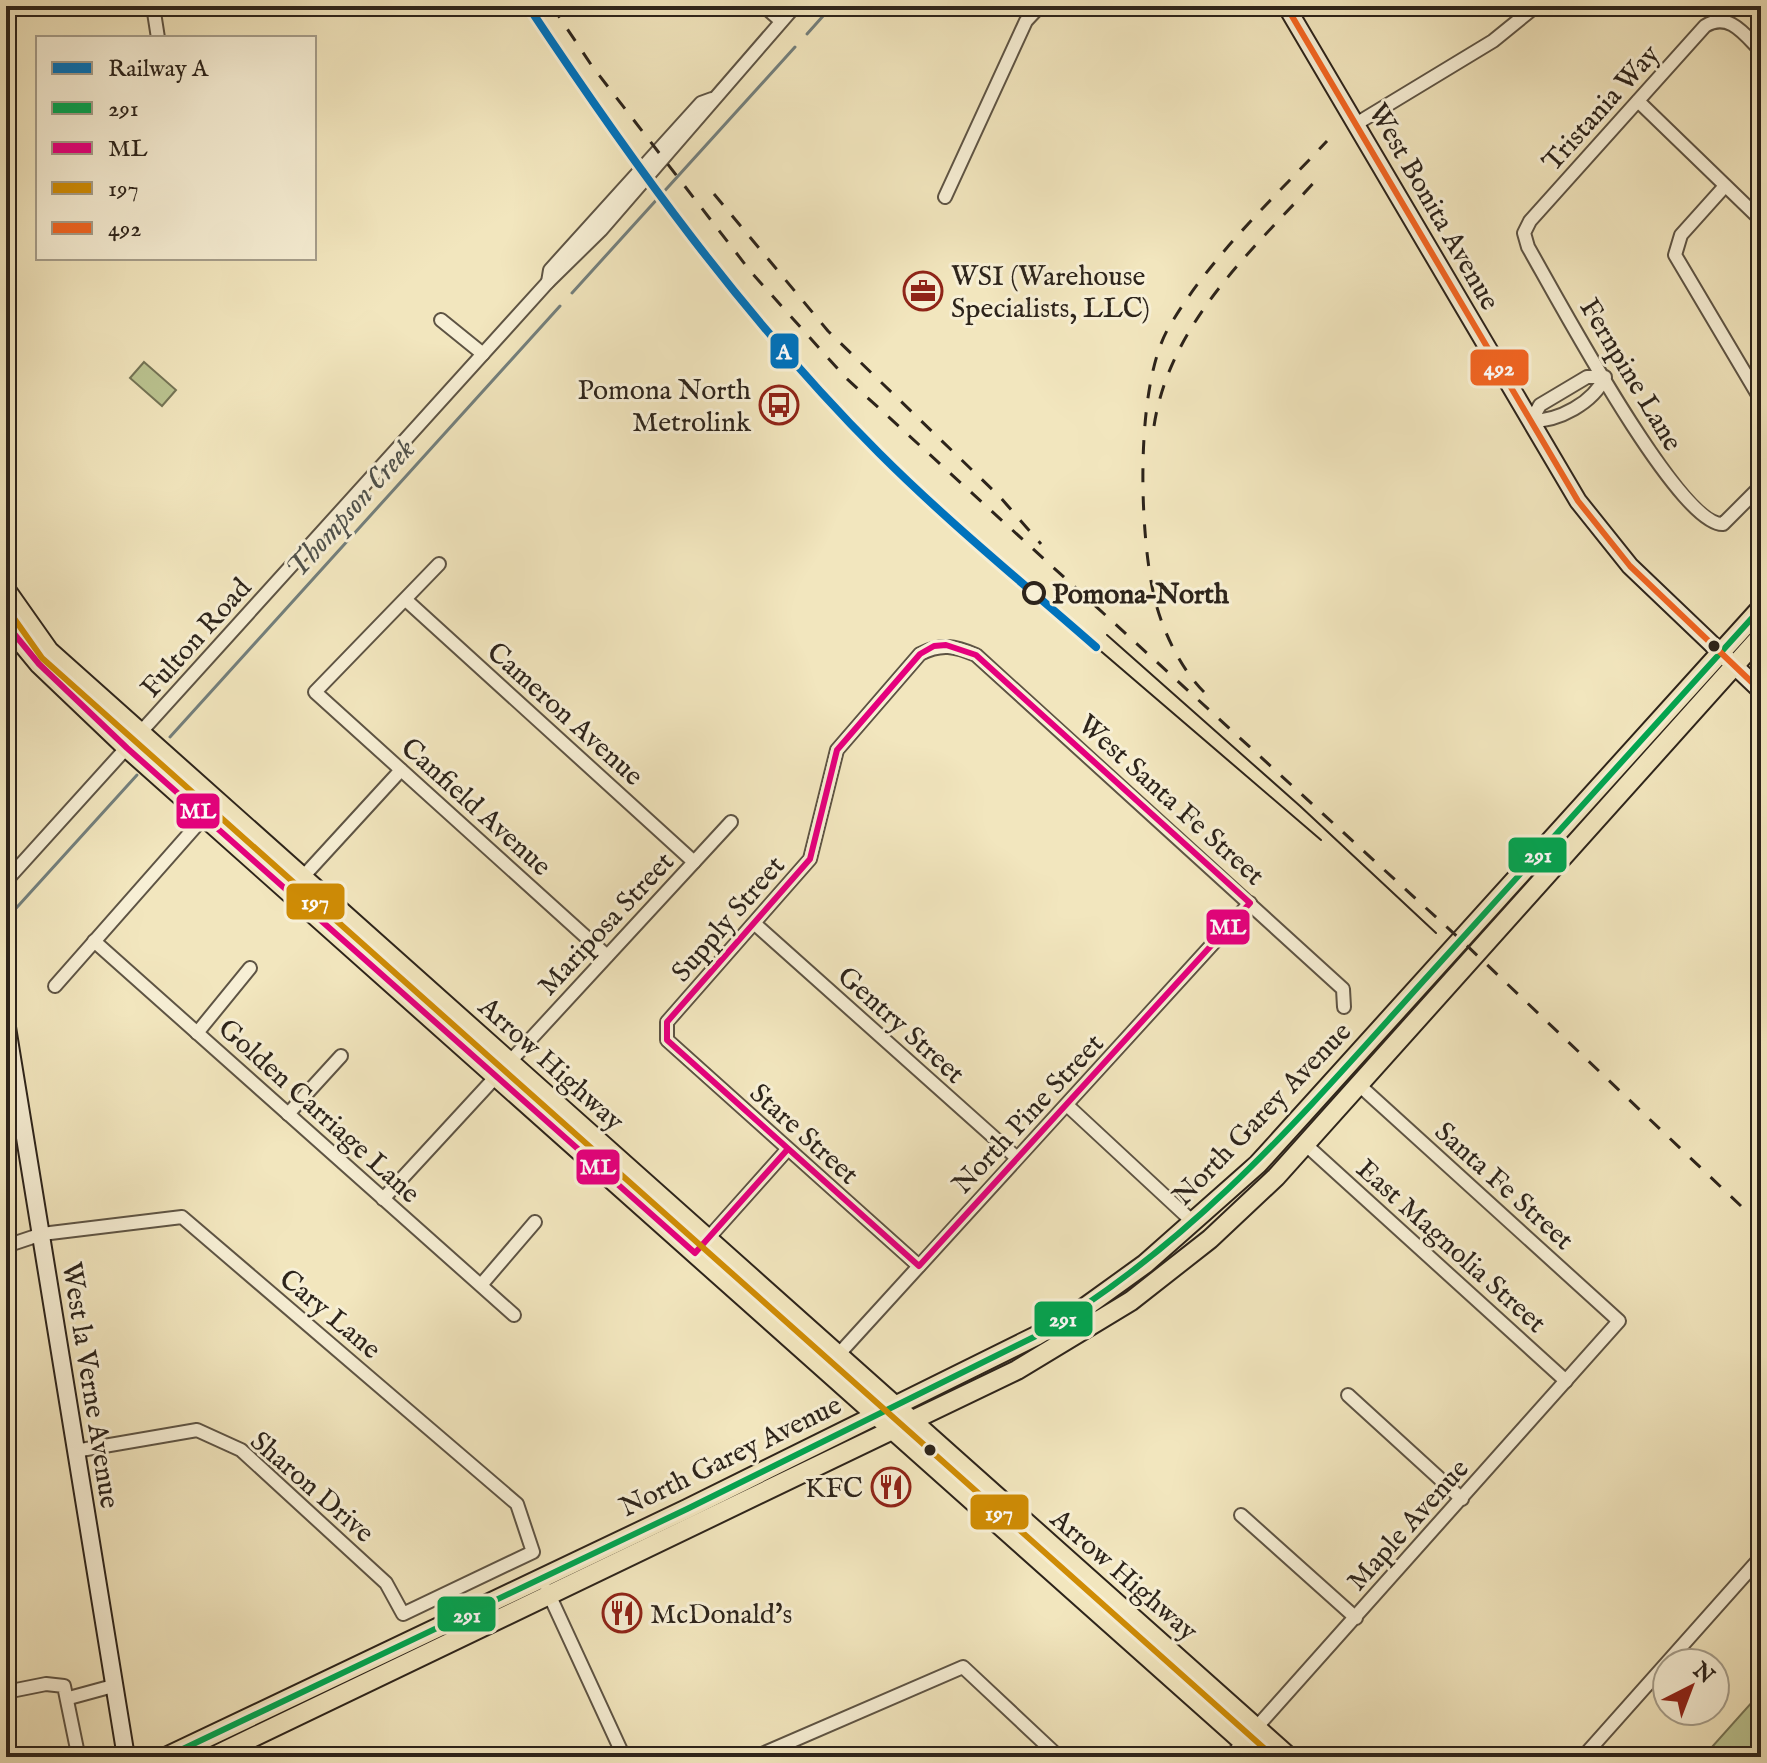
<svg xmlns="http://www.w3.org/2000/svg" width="1767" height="1763" viewBox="0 0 1767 1763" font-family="'IM FELL English',serif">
<rect width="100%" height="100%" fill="#f2e6be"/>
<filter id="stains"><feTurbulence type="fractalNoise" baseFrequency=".0025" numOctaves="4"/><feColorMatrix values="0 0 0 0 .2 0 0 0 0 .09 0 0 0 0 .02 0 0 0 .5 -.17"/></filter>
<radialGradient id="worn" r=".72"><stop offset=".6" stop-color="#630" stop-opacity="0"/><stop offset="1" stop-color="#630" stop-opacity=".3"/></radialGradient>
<g fill="#bbc491" stroke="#747456" stroke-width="2">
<path d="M144,362L176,390L162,406L130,378Z"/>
<path d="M1761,1692V1757H1703Z"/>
</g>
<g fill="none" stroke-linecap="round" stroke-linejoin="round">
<g stroke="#737f7c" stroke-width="3">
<path d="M807,34L832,6"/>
<path d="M572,293L795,47"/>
<path d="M170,737L560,306"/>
<path d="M9,916L137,775"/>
</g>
<g stroke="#5e5444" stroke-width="16">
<g id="street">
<path d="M153,6L158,38"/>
<path d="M764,6L781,21"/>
<path d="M1761,51C1745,35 1729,11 1705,26L1530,221L1524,233L1528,247C1554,292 1678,526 1723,524L1761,486"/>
<path d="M1638,101L1761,220"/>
<path d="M1356,124L1493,41L1536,6"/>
<path d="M1725,186L1681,235L1675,255L1761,400"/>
<path d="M945,197L1026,21L1040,6"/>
<path d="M548,282L550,270L701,103L712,99"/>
<path d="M441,320L483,354"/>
<path d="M1587,377H1605C1593,403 1559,421 1531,421L1540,405Z"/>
<path d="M439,564L315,692L607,956"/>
<path d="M406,600L694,862"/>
<path d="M6,881L548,282L601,230L795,6"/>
<path d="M290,891L401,770"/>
<path d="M755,924L1017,1158"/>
<path d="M94,941L514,1315"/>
<path d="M55,986L204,817"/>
<path d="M197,1033L250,968"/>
<path d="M1068,1106L1194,1223"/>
<path d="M288,1114L341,1056"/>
<path d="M1305,1144L1566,1381"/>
<path d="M383,1199L731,822"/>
<path d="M704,1243L787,1150"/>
<path d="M6,1246L42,1234L182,1217L517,1504L533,1552L403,1614L386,1583L241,1450L197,1430L75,1451"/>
<path d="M919,1266L667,1040V1022L810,859L837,750L920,654C941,643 955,646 976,655L1343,989L1344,1007"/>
<path d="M481,1285L535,1222"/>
<path d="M838,1355L1250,903"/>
<path d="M1348,1395L1462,1499"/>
<path d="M1241,1515L1356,1618"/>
<path d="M547,1590L624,1757"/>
<path d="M6,1692L46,1684L64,1686L78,1754L70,1757"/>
<path d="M69,1698L113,1686"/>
<path d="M755,1757L963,1667L1059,1757"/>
<path d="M1230,1757L1619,1321L1358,1084"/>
<path d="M1583,1757L1761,1557"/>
</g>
</g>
<g stroke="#2d241b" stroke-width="20">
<g id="secondary">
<path d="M1286,6L1578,501L1630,566L1761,691"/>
<path d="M6,1021L126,1757"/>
</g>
</g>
<g stroke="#2d241b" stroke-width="22">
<g id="primary">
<path d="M6,590L49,651L1289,1757"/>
<path d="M6,624L39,664L127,748L1260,1757"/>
<path d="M166,1757L687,1509L1036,1336L1084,1308L1145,1264L1258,1164L1761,608"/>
<path d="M212,1757L1017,1370L1131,1301L1210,1239L1276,1177L1761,636"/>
</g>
</g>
<use href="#street" stroke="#f7efd5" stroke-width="12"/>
<use href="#secondary" stroke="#f7efd5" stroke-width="16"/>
<use href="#primary" stroke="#f2e6be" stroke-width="18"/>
<g stroke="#2d241b" stroke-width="2">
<path d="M1107,635L1300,806L1436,933"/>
<path d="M1096,647L1321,840"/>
</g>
<g stroke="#2d241b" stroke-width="3" stroke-dasharray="14 14" stroke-linecap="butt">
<path d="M552,6L592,66L751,272L846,378L1461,940L1761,1225"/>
<path d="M714,194L828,331L1000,497L1041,544"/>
<path d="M1154,426C1170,322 1252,251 1319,177"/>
<path d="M1204,692C1180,668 1162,630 1154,596C1139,530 1135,385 1169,327C1210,257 1272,200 1327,141"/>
</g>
<g stroke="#f7efd5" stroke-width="12">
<path id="bus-1" d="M166,1757L687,1509L1036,1336C1195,1243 1305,1112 1427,977C1538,854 1650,731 1761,608"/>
</g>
<g stroke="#f7efd5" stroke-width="12">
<g id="bus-2">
<path d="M6,624L39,664L127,748L695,1253L787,1150"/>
<path d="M946,645L976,655L1250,903L919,1266L667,1040V1022L810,859L837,750L920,654L934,646Z"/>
</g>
</g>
<g stroke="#f7efd5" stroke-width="12">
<path id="bus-3" d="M6,607L42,658L1274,1757"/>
</g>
<g stroke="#f7efd5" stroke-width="12">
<path id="bus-4" d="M1286,6L1578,501L1630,566L1761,691"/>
</g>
<use href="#bus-1" stroke="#00a651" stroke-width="6"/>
<use href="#bus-2" stroke="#e5007d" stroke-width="6"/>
<use href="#bus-3" stroke="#cf8c05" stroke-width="6"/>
<use href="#bus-4" stroke="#f26522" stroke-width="6"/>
<g stroke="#f7efd5" stroke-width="14">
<path id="rail-1" d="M528,6C633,164 745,319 879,453C948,522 1023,583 1096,647"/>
</g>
<use href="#rail-1" stroke="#0072bc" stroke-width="8"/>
</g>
<defs>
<g id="office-ring" transform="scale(2)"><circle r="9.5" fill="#f7efd5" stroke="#8f2418" stroke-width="1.5"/><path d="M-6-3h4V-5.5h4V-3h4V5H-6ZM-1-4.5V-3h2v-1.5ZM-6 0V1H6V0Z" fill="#8f2418"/></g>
<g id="bus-ring" transform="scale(2)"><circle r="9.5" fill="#f7efd5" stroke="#8f2418" stroke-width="1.5"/><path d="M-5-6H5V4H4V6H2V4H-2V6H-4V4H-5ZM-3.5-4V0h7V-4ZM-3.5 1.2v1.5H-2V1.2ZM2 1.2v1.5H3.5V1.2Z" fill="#8f2418"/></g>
<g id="restaurant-ring" transform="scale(2)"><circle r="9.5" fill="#f7efd5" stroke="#8f2418" stroke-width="1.5"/><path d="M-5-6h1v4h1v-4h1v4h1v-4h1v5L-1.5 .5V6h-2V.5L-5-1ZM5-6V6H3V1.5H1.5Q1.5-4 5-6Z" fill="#8f2418"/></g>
</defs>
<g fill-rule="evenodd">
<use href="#office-ring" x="923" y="291"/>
<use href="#bus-ring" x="779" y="405"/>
<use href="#restaurant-ring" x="891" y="1487"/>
<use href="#restaurant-ring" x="622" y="1613"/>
</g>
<circle fill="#f7efd5" stroke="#2d241b" stroke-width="4" cx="1034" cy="593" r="10"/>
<g fill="#2d241b" stroke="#f7efd5" stroke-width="3">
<circle cx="1714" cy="646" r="7"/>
<circle cx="930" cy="1450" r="7"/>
</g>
<g text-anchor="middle" stroke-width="6" stroke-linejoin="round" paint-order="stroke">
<g font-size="28" fill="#2d241b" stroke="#f7efd5">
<text transform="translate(1600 107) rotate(-48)" y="10">Tristania Way</text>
<text transform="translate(1435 206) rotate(60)" y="10">West Bonita Avenue</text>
<text transform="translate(1632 374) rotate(59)" y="10">Fernpine Lane</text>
<text transform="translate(195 637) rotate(-48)" y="10">Fulton Road</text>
<text transform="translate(566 713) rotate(42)" y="10">Cameron Avenue</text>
<text transform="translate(1172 799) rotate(42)" y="10">West Santa Fe Street</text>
<text transform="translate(477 806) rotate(42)" y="10">Canfield Avenue</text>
<text transform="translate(727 918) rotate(-49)" y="10">Supply Street</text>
<text transform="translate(605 923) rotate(-47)" y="10">Mariposa Street</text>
<text transform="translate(902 1024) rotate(42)" y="10">Gentry Street</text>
<text transform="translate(552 1063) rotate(42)" y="10">Arrow Highway</text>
<text transform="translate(320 1110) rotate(42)" y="10">Golden Carriage Lane</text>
<text transform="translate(1027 1113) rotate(-47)" y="10">North Pine Street</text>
<text transform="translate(1261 1113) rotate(-46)" y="10">North Garey Avenue</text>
<text transform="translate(805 1133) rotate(42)" y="10">Stare Street</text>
<text transform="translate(1505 1185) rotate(42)" y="10">Santa Fe Street</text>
<text transform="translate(1452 1245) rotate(42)" y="10">East Magnolia Street</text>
<text transform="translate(331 1313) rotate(40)" y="10">Cary Lane</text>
<text transform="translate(92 1385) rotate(81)" y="10">West la Verne Avenue</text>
<text transform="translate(730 1455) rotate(-26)" y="10">North Garey Avenue</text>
<text transform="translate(313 1486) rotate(41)" y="10">Sharon Drive</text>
<text transform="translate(1407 1524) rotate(-48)" y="10">Maple Avenue</text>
<text transform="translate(1125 1574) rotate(41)" y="10">Arrow Highway</text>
</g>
<g font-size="28" fill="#2d241b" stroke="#f7efd5" text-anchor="start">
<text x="951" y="285">WSI (Warehouse<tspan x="951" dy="32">Specialists, LLC)</tspan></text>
<text x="751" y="399" text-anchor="end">Pomona North<tspan x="751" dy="32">Metrolink</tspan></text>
<text x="863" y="1497" text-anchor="end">KFC</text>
<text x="650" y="1623">McDonald's</text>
</g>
<g font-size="28" font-weight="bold" fill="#2d241b" stroke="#f7efd5" text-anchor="start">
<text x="1052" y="603">Pomona–North</text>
</g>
<g font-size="30" font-style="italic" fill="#50524c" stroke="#f7efd5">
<text transform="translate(350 508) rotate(-48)" y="10">Thompson Creek</text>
</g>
</g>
<g stroke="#f7efd5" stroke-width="3">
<rect x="769" y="332" width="31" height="38" rx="8" fill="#0072bc"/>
<rect x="1469" y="348" width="61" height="39" rx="8" fill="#f26522"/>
<rect x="175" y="792" width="46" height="38" rx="8" fill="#e5007d"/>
<rect x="1507" y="836" width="61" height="38" rx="8" fill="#00a651"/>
<rect x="285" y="882" width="61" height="39" rx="8" fill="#cf8c05"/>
<rect x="1205" y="908" width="46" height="38" rx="8" fill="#e5007d"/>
<rect x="575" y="1148" width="46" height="38" rx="8" fill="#e5007d"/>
<rect x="1033" y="1300" width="61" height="38" rx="8" fill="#00a651"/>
<rect x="969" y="1493" width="61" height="38" rx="8" fill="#cf8c05"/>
<rect x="436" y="1595" width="61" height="38" rx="8" fill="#00a651"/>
</g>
<g font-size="22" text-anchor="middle" font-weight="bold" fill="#fff">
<text x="784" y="359">A</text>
<text x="1499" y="375">492</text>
<text x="198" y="818">ML</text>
<text x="1538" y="862">291</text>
<text x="315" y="909">197</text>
<text x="1228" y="934">ML</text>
<text x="598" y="1174">ML</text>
<text x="1063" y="1326">291</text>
<text x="999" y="1520">197</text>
<text x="467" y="1622">291</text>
</g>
<rect width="1767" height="1763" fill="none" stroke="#f2e6be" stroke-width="32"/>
<rect x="8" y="8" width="1751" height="1747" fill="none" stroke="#2d241b" stroke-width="4"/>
<rect x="16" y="16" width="1735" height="1731" fill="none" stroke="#2d241b" stroke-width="2"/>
<rect x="36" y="36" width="280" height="224" fill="#f7efd5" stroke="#a69e8b" stroke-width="2"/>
<rect x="52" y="62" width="40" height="12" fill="#0072bc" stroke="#a69e8b" stroke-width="2"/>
<text x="108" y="76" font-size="24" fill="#2d241b">Railway A</text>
<rect x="52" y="102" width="40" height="12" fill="#00a651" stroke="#a69e8b" stroke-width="2"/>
<text x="108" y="116" font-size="24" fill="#2d241b">291</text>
<rect x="52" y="142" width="40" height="12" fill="#e5007d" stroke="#a69e8b" stroke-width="2"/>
<text x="108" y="156" font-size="24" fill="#2d241b">ML</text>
<rect x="52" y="182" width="40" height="12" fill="#cf8c05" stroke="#a69e8b" stroke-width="2"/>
<text x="108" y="196" font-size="24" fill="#2d241b">197</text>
<rect x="52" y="222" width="40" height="12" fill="#f26522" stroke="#a69e8b" stroke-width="2"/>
<text x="108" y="236" font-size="24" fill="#2d241b">492</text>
<g transform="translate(1691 1687) rotate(42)"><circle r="38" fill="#f7efd5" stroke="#a69e8b" stroke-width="2"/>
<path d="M0-6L14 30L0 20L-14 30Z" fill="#8f2418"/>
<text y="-12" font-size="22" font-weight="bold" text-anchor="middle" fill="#2d241b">N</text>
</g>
<rect width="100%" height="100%" filter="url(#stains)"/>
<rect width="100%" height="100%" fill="url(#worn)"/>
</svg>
